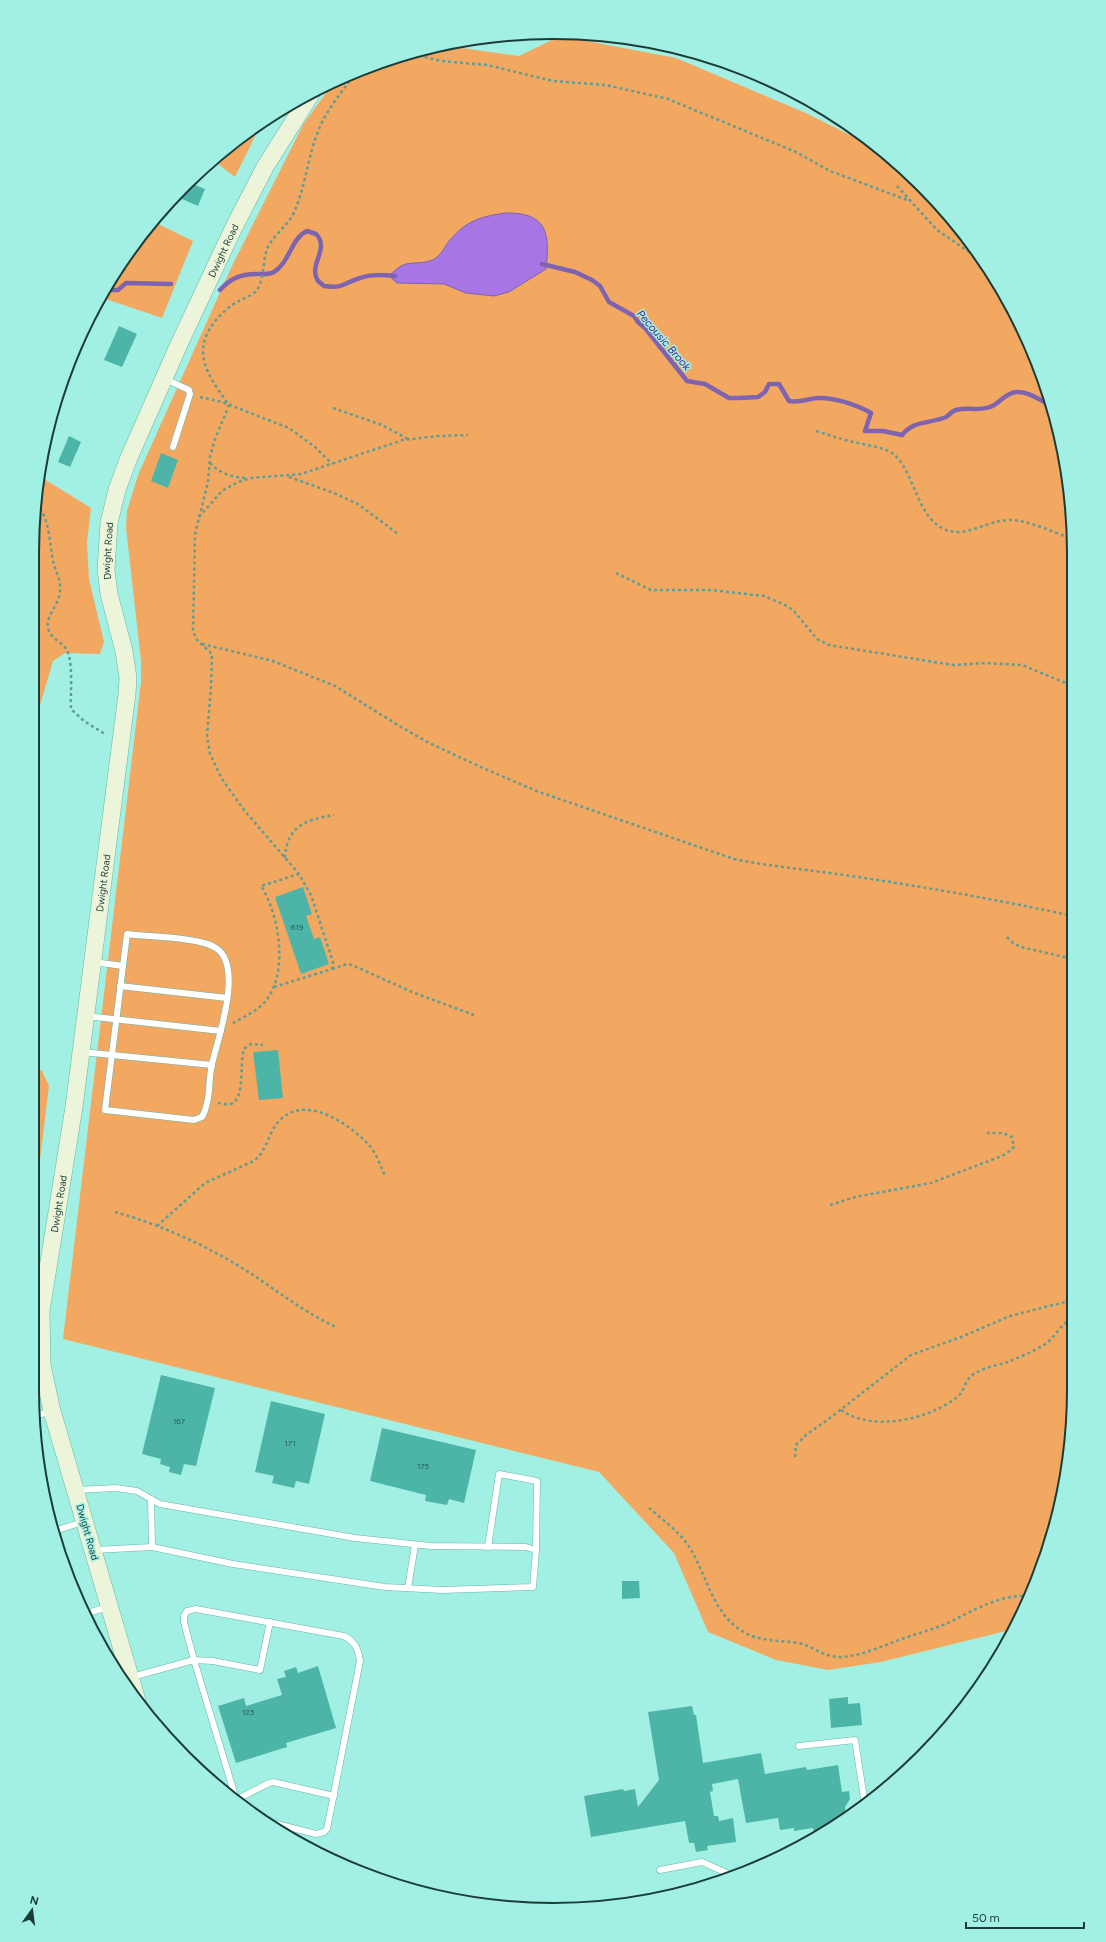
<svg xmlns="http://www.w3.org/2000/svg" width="1106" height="1942" viewBox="0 0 1106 1942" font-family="Figtree,sans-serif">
<rect width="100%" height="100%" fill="#a2f0e3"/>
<g fill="#f3a861">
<path d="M560,36L676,58L808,114L850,135L883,153L922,185L1004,292L1046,386L1073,519V1423L1046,1556L1010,1630L881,1662L828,1670L776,1660L708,1632L674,1553L599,1472L63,1339L141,682V661L126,528L127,511L138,475L231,268L304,123L335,81L353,72L440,45L519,56Z"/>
<path d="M263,120L235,177L214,161Z"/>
<path d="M154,222L193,241L162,318L103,298L120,264Z"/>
<path d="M41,477L91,508L87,542L89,579L104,642L100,654L65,653L53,661L34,726L33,519Z"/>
<path d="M35,1066L42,1071L49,1086L36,1193Z"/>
</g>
<path fill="#a875e4" stroke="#7e64b0" d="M505,213C548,212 550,234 546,269L509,292L494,296L466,293L444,284L397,283L389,276C394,271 399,266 406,264C417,262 427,264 436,258C442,254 445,246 449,241C467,220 480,217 505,213Z"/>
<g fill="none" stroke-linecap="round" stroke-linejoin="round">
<g stroke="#7e64b0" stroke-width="4.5">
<path d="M542,264L575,272L592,280L600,286L609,302L634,316L638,322L645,328L687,381L705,384L729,398H739L758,397L765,392L769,384H779L789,401C800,403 807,399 817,398C834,397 857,405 871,413L865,431H883L902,435C914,420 929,424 946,417C949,415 952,411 956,410C967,407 979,411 990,407C999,404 1005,393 1016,392C1028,391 1040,400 1050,405"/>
<path d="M107,290H118L126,283L171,284"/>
<path d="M220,290C230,279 240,274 256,274C261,274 269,275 274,272C290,262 291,238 307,231L316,234C330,248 309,264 317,279C318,282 322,284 324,286C344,289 343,283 360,278C371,274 383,275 395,276"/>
</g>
</g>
<g fill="#4db5a7">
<path d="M188,182L205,189L198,206L175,196Z"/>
<path d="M119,326L137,334L122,367L104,360Z"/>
<path d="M69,436L81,442L70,467L58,462Z"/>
<path d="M161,453L178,460L168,488L151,481Z"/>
<path d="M303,887L312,914L306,916L314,939L320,937L329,964L301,974L275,897Z"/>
<path d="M278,1050L283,1098L259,1100L253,1052Z"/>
<path d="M161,1375L215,1388L196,1466L184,1464L181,1475L169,1472L170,1467L160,1464L161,1459L142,1454Z"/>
<path d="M271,1401L325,1414L309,1484L296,1481L294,1488L272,1483L274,1476L255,1472Z"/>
<path d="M382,1428L476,1450L464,1503L449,1499L447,1505L425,1501L426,1495L370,1481Z"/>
<path d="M622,1581H639L640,1598L622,1599Z"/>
<path d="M318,1666L336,1728L286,1743L287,1747L236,1763L218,1706L244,1698L246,1706L282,1695L277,1679L286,1677L284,1671L296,1667L298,1673Z"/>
<path d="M848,1697V1704L860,1703L862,1725L831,1728L829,1699Z"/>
<path d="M692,1706L694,1715H696L703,1763L761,1753L765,1774L806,1767L807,1770L838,1765L842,1792L849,1791L850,1799L845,1807L846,1816L814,1835L813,1828L794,1831V1828L780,1830L778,1818L746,1823L738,1779L712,1784L713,1791L710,1792L714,1816H718L719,1821L733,1818L736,1842L707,1846L708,1850L696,1852L694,1843H689L685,1821L591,1837L584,1796L623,1789L624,1791L635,1789L638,1807L659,1780L648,1712Z"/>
</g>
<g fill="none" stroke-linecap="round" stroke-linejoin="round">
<g stroke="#68b5a9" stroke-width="7">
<g id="lane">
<path d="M165,379L189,390L190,394L173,447"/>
<path d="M127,934C148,937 200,937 216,948C244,966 218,1038 212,1064C208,1082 211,1101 202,1117L194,1120L105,1110Z"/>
<path d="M94,962L123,966"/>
<path d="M120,986L227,998"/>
<path d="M86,1016L221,1031"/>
<path d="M82,1052L212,1065"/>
<path d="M36,1415L51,1412"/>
<path d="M76,1490L116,1488L137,1491L160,1504L355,1538L431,1546L526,1547L536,1550L533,1587L442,1590L385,1587L233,1564L152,1547L95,1550"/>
<path d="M151,1499L152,1547"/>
<path d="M54,1531L83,1522"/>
<path d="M488,1547L499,1474L537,1481L536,1550"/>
<path d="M408,1588L415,1545"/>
<path d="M84,1614L108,1607"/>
<path d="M132,1677L194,1660L236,1799"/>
<path d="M799,1746L855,1740L865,1805"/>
<path d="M236,1800L269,1783L273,1782L334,1796"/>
<path d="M261,1820L316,1834L324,1832L327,1829L360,1661C358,1648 355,1642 344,1636L196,1609L187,1611L184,1616V1622L194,1660L213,1661L260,1670L270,1622"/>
<path d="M660,1870L702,1862L729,1874V1878"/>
</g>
</g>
<g stroke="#68b5a9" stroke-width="18">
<g id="secondary">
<path id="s1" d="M138,1704L52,1411L42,1365L41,1311L74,1107L127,694L128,678L124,651L109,594L106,570L109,523L117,490L128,460L180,342L234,227L265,167L311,94"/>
</g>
</g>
<g stroke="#639c93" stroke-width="2.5" stroke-dasharray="3 3" stroke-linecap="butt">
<path d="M413,54L441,61L487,65L553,81L606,85L668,99L796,152L830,171L910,201"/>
<path d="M897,186L937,230L978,258"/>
<path d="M200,397L222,402L289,428L315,447L332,464"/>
<path d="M333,408L382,425L408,439"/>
<path d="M816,431C832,436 847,441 863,444C873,447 883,447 892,453C914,469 915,513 942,528C961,539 982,524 1000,521C1023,516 1051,532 1073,539"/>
<path d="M210,463C219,473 234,478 247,478"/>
<path d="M289,477L334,493L358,504L398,534"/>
<path d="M36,504C51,518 49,546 54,565C57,574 61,581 60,591C60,605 43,617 49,631C52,639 62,642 66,649C74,660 70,694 71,709L84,721L105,734"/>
<path d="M199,517L222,491L238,482L251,478L301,474L403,440L439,436L468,435"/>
<path d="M616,573L651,590H711L764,596L785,605L793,610L817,639L829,645L953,665L985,663L1022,665L1073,686"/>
<path d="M202,644L273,661L335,686L401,727L429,743L483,768L539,792L734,859C773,867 812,870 851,876C926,887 999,900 1073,916"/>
<path d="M285,858C287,826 305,820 334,815"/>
<path d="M1007,937L1013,943L1021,947L1073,959"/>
<path d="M332,969L347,964L352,965L412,992L474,1015"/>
<path d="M274,987L332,969L333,962L311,895L299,874L244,810L222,779L210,754L207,736L211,687L212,654L197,640L193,631L195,534L208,482L210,457L215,439L229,405C216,387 197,363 205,339C210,324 225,308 239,301C244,298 252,296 257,290C265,278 262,260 268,247C275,233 290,224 295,210C306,184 308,155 319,129C327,109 345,88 357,71"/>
<path d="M233,1023C244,1017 261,1009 268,998C288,969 279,914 261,886L299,874"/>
<path d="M218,1103C221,1103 226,1105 230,1104C246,1101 239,1063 244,1049L251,1044L263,1045"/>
<path d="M830,1205L855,1197L931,1183L999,1157L1006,1154L1014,1147L1012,1137L1003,1133H987"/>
<path d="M115,1212C154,1223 192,1239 227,1259C265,1280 295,1308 336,1327"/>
<path d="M157,1226L205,1183L254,1161C268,1150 268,1130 282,1118C308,1096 348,1123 368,1144C376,1152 380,1165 385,1176"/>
<path d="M841,1410C872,1432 927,1420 956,1398C964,1393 964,1382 971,1376C981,1368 994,1366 1005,1363C1018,1358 1032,1352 1044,1345C1055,1338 1060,1324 1073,1318"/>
<path d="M795,1457L796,1445L806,1435L830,1418L911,1355L961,1337L1010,1316L1073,1300"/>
<path d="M649,1508C662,1519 678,1531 688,1545C707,1573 711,1612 742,1631C759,1642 779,1640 798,1643C814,1646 822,1657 841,1657C862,1656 882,1646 902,1639C918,1633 935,1629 950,1622C974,1610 999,1595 1027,1596"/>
</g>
<use href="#lane" stroke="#fff" stroke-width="6"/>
<use href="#secondary" stroke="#ecf4d9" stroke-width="17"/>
</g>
<g text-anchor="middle" stroke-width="3" stroke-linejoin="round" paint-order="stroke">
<g font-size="8" fill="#285a54">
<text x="297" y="930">619</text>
<text x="179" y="1424">167</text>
<text x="290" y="1446">171</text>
<text x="423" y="1469">175</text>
<text x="248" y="1715">123</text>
</g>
<g font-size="10" fill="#1c3c38" stroke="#a2f0e3">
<text dy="4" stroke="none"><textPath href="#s1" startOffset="1499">Dwight Road</textPath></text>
<text dy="4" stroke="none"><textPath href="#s1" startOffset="1175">Dwight Road</textPath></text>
<text dy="4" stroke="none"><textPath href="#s1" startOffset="839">Dwight Road</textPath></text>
<text dy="4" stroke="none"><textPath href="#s1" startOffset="515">Dwight Road</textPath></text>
<text transform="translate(88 1532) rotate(74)" y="4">Dwight Road</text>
</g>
<g font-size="11" font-style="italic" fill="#4f1b7e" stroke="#a2f0e3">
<text transform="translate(664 340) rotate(49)" y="4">Pecousic Brook</text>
</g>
</g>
<path d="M0 0H1106V1942H0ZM553 39H553A514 514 0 0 1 1067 553V1389A514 514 0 0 1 553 1903H553A514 514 0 0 1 39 1389V553A514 514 0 0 1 553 39Z" fill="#a2f0e3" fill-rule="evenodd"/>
<path fill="none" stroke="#1c3c38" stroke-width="2" d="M553 39H553A514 514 0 0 1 1067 553V1389A514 514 0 0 1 553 1903H553A514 514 0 0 1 39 1389V553A514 514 0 0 1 553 39Z"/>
<g transform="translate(32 1910) rotate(14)" stroke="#a2f0e3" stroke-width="3" paint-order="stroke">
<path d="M0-3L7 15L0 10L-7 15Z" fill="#1c3c38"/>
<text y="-6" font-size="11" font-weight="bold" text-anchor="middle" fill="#1c3c38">N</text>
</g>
<path d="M966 1922v6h118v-6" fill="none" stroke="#1c3c38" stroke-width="2"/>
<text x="972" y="1922" font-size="12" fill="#1c3c38" stroke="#a2f0e3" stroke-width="3" paint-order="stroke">50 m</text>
</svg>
